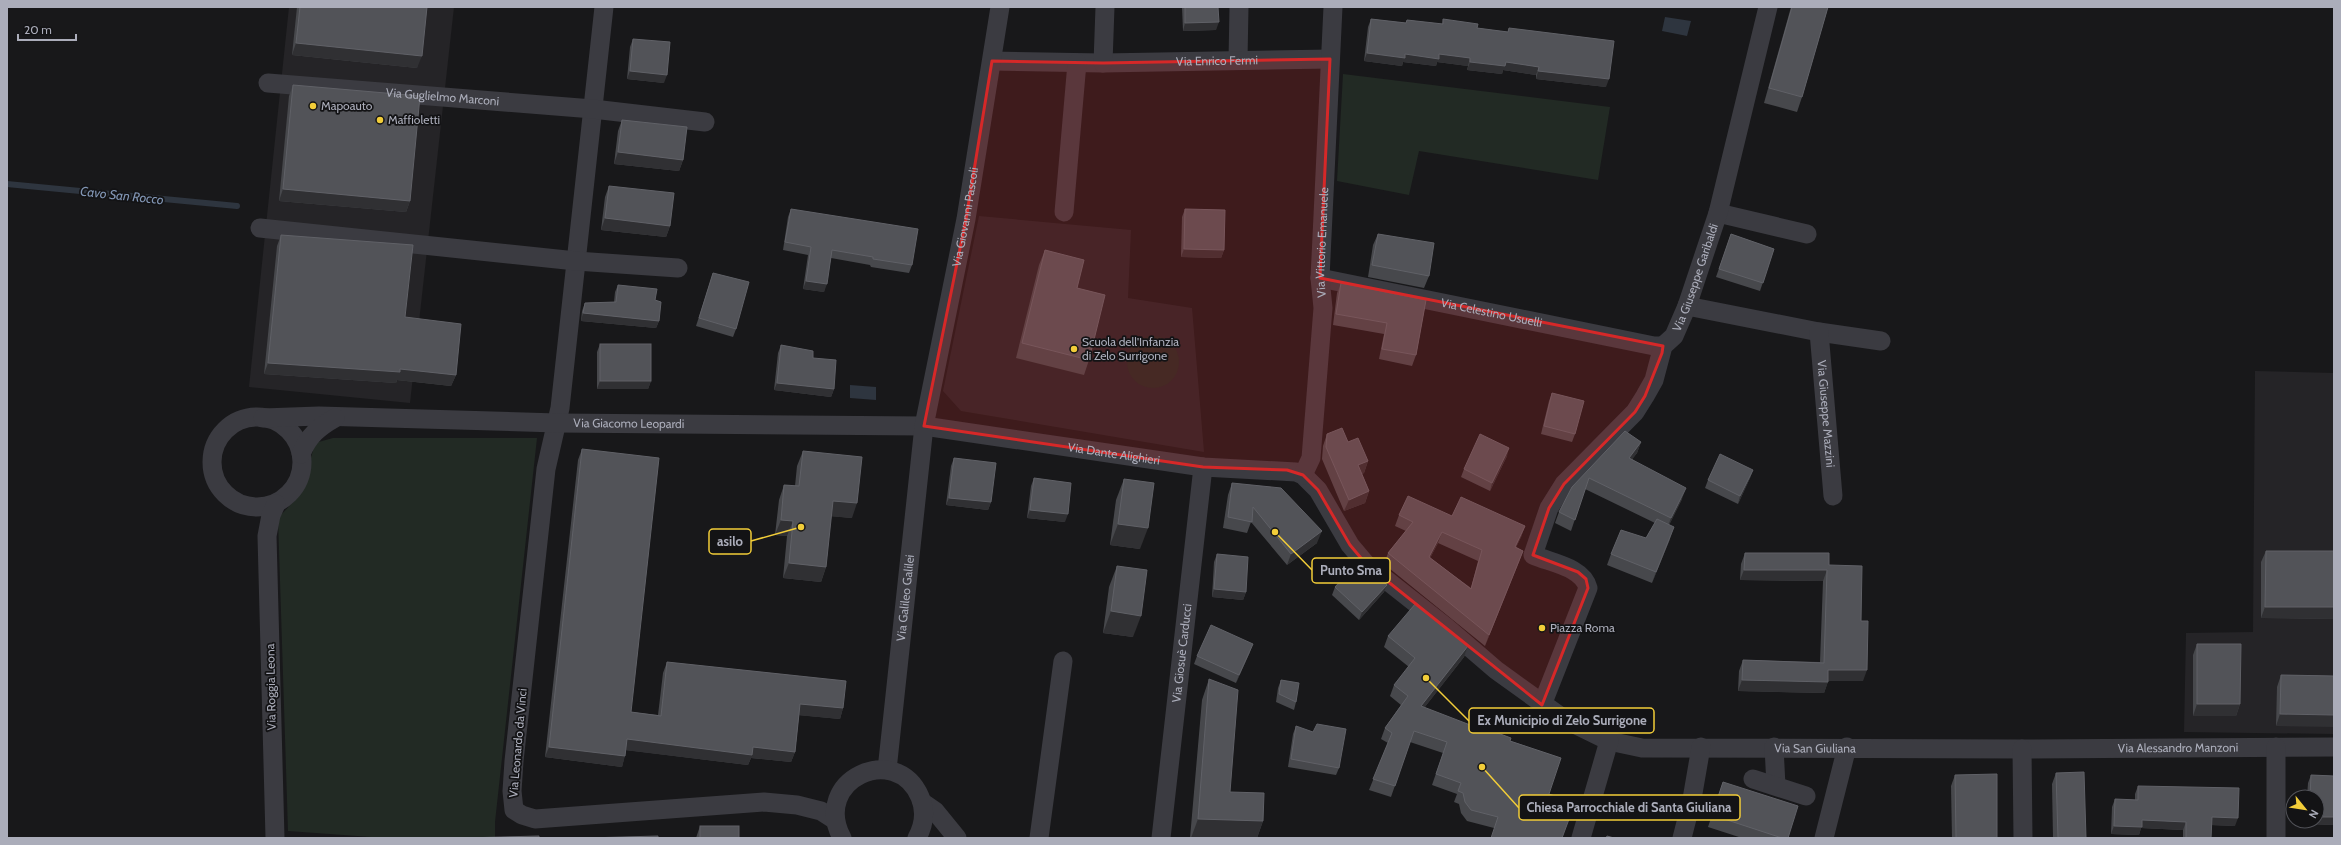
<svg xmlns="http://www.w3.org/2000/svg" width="2341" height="845" viewBox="0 0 2341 845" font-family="Cabin,sans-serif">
<rect width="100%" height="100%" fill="#18181a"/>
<g fill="#252427">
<path d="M289,7H454L410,403L249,387Z"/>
<path d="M979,216L1131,230L1128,298L1192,308L1204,452L961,411L943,391Z"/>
<path d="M2255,371L2334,373V734L2184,732L2186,633L2253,632Z"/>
</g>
<g fill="#222a24">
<path d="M1343,74L1610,107L1598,180L1419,151L1409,195L1337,181Z"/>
<circle cx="1153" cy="362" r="26"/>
<path d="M333,438H537L495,822V838H385L288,831L278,518L297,498L304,484L315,443Z"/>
</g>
<g fill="#2e353f">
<path d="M1665,17L1691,21L1687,36L1662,31Z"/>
<path d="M850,385L876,387V400L850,398Z"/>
</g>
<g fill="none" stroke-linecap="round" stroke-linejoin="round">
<path stroke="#2e353f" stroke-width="6" d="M7,184L237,206"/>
<g stroke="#3b3b41" stroke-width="19">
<path d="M604,7L560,408L546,469L514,761L512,791L514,810L522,815L535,819L764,802L797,805L821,811L835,820"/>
<path d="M1238,60L1239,7"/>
<path id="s1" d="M992,61L1103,63L1330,59"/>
<path d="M1103,63L1105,7"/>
<path id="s2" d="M268,83L593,109L705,122"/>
<path d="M1064,212L1077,63"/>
<path d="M1718,213L1807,234"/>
<path d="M260,228L576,261L678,268"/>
<path id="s3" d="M1320,278L1654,346H1663"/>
<path d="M1687,306L1819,332L1881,341"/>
<path id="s4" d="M1819,332L1833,496"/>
<circle cx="257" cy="462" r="45"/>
<path id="s5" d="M263,418L319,416L557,423L924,426L1203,467L1296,472L1303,475L1318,490L1350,545L1366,564L1446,627L1496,670L1564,719L1609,741L1642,748L2022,749L2334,747"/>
<path d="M301,454C308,436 319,427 335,418"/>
<path id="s6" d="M1303,475L1311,458L1323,308L1320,278L1333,7"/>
<path id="s7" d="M1542,705L1588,588C1583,567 1551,563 1533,555L1549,508L1564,484L1635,412L1645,396L1654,380L1663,346L1674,336L1687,306L1718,213L1768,7"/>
<path d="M1774,747L1776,786"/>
<path d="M2276,747V838"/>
<path d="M2022,749L2023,838"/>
<path id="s8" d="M887,770L924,426L966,219L1000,7"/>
<path d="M1753,779L1806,796"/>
<path d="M922,802L935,811L957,838"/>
<path d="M275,838L267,536L271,515L276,504"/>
<path d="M842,838C811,780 896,741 920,797C926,811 924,825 917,838"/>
<path d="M1039,838L1063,661"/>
<path id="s9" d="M1161,838L1203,467"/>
<path d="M1581,838L1609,741"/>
<path d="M1682,838L1692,799L1701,747"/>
<path d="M1824,838L1847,747"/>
</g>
</g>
<g fill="#47484c" fill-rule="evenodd">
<path d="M297,7H427L417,68L292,55Z"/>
<path d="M1182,7H1218L1216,30L1183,31Z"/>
<path d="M1791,7H1828L1802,97L1797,112L1764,103Z"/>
<path d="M1371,19L1406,23L1407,20L1442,24L1443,19L1477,28L1508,32L1509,28L1606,87L1536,79V75L1503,70L1502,74L1467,70L1468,66L1437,62L1436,66L1403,62L1402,66L1364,61L1368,27Z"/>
<path d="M633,39L664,83L627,79L630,47Z"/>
<path d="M293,85L410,201L406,212L279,201L289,96Z"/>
<path d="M622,120L683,160L679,171L614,164L618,131Z"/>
<path d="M609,186L670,226L666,237L601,230L605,197Z"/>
<path d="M791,209L912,265L909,273L871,267L870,265L831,258L824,292L803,289L808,255L783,250L788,217Z"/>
<path d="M1185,209L1224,250L1221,258L1181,257L1182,217Z"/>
<path d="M1378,234L1429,276L1424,288L1368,277L1373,245Z"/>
<path d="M1731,234L1774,249L1760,291L1716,277Z"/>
<path d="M281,235L405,317L456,375L451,386L397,380L396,383L264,374L277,246Z"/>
<path d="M1045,250L1077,288L1089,360L1084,375L1016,358L1039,265Z"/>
<path d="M713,273L736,329L733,337L696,326Z"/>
<path d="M1341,283L1426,300L1416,355L1412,366L1379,359L1384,334L1333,325L1337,293Z"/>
<path d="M618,285L655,300L659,321L656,328L581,321L582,311L585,303L614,302L615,292Z"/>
<path d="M600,344L651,381L648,389H597V352Z"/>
<path d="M781,345L813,358L834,389L831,397L774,390L778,353Z"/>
<path d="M1552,393L1575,434L1572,442L1541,434L1549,401Z"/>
<path d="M1327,434L1348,442L1368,461L1364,473L1362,474L1369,491L1365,503L1344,511L1322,459L1323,446Z"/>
<path d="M1641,442L1637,453L1632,459L1682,499L1669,525L1670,539L1652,583L1607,565L1611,554L1646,538L1655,523L1585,489L1571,531L1555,523L1559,512L1572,487Z"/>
<path d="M582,449L631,712L658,715L663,673L667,662L843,708L840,719L799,715L795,752L791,762L751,758L748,765L626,750L622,767L545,757L578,460Z"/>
<path d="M803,451L852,518L831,516L826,567L821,582L783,578L787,536L775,535L779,500L784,485L795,486L797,466Z"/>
<path d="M1507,456L1490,491L1461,477L1464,469Z"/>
<path d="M954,458L991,502L988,510L946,505L951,466Z"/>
<path d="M1753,470L1750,478L1738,504L1705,488L1708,480Z"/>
<path d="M1034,478L1065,522L1027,518L1031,486Z"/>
<path d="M1124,479L1140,549L1110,545L1116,500Z"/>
<path d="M1232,483L1317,543L1287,565L1251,522L1247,533L1223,528L1228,495Z"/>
<path d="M1399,515L1452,516L1525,526L1521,537L1516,547L1523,551L1485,646L1384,564L1388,553L1406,531L1395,526ZM1438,543L1478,561L1471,588L1430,558Z"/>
<path d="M2266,551H2334V619L2261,618V562Z"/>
<path d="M1745,553L1829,565L1861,621L1863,681H1828L1824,693L1738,691L1739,671L1743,660L1820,662L1823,581L1740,580L1741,564Z"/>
<path d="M1217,554L1246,592L1243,600L1212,597L1214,562Z"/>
<path d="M1117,566L1133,637L1103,633L1109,587Z"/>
<path d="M1387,585L1384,592L1359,620L1332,595L1335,587Z"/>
<path d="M1388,636L1468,646L1464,657L1424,708L1510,741L1561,758L1494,828L1467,821L1461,813L1459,804L1454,802L1457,794L1432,785L1443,753L1410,742L1391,797L1369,790L1388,743L1381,739L1385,728L1401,705L1390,696L1394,685L1409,667L1384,647Z"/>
<path d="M2197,644L2240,704L2236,716H2193V655Z"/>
<path d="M1250,652L1236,683L1194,664L1197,656Z"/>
<path d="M2281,675L2334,676L2276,726L2277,687Z"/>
<path d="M1209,679L1230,792L1263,821L1257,838H1190L1202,700Z"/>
<path d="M1281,680L1296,702L1294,710L1276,702L1278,688Z"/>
<path d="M1296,726L1339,768L1336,775L1288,767L1293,734Z"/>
<path d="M2056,773L2086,838H2053L2052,784Z"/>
<path d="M1955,775L1997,838H1952L1951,786Z"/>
<path d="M2311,775L2334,776V825L2307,824V821H2317V797H2307L2308,783Z"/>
<path d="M1723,782L1788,838H1742L1708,827Z"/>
<path d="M2138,786L2235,826L2212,825L2211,838H2183V830L2141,828L2139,835L2111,834L2112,807L2115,799L2135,800V794Z"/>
<path d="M700,826L739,838H696Z"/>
</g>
<g fill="#303033">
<path d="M1219,22L1216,30L1183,31L1185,23Z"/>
<path d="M296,43L422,56L417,68L292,55Z"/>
<path d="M1367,53L1405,54H1439L1470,58L1468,66L1437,62L1436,66L1403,62L1402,66L1364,61Z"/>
<path d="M1470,62H1506L1539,67L1536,75L1503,70L1502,74L1467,70Z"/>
<path d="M630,71L667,75L664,83L627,79Z"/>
<path d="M1538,71L1609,79L1606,87L1536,79Z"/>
<path d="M618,152L683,160L679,171L614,164Z"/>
<path d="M283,189L410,201L406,212L279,201Z"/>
<path d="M605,218L670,226L666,237L601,230Z"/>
<path d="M1184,249L1224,250L1221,258L1181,257Z"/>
<path d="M806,281L827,284L824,292L803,289Z"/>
<path d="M583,313L659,321L656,328L581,321Z"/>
<path d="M268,363L400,369L456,375L451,386L397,380L396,383L264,374Z"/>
<path d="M600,381H651L648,389H597Z"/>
<path d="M777,383L834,389L831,397L774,390Z"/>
<path d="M1641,442L1637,453L1625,469L1629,458Z"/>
<path d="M1509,448L1507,456L1490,491L1492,483Z"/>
<path d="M1368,461L1364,473L1354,477L1358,465Z"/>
<path d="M1753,470L1750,478L1738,504L1740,496Z"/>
<path d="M1686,488L1682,499L1667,529L1671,518Z"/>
<path d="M1369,491L1365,503L1344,511L1349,500Z"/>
<path d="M949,498L991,502L988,510L946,505Z"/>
<path d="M833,501L857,503L852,518L827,516Z"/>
<path d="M1030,510L1068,514L1065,522L1027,518Z"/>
<path d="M781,520L793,521L787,536L775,535Z"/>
<path d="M1118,524L1148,528L1140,549L1110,545Z"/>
<path d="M1525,526L1521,537L1511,558L1515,547Z"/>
<path d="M1674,527L1670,539L1652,583L1656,572Z"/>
<path d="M1322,531L1317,543L1287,565L1291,554Z"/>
<path d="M1442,532L1438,543L1425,568L1429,557Z"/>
<path d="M1523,551L1519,562L1485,646L1489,635Z"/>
<path d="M789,563L826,567L821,582L783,578Z"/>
<path d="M1744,570H1827L1823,581L1740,580Z"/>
<path d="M1387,585L1384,592L1359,620L1362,612Z"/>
<path d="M1214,589L1246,592L1243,600L1212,597Z"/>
<path d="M2265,607H2334V619L2261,618Z"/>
<path d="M1111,611L1141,616L1133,637L1103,633Z"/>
<path d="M1253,644L1250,652L1236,683L1239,675Z"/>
<path d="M1468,646L1464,657L1417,717L1421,706Z"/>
<path d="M1828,670H1867L1863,681H1824Z"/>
<path d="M1742,680L1828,682L1824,693L1738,691Z"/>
<path d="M800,704L843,708L840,719L796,715Z"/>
<path d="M2197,704H2240L2236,716H2193Z"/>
<path d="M2280,714L2334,715V727L2276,726Z"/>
<path d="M627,739L753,747L795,752L791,762L751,758L748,765L624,750Z"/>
<path d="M549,747L625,756L622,767L545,757Z"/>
<path d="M2212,817L2238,818L2235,826L2209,825Z"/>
<path d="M2317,817H2334V825L2307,824L2308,821H2317Z"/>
<path d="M1198,819L1263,821L1257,838H1191Z"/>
<path d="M2142,820L2186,822L2183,830L2141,828L2139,835L2111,834L2114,826Z"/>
</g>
<g fill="#525358" stroke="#606167" fill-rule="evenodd">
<path d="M300,7H427L422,56L296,43Z"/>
<path d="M1185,7H1218L1219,22L1185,23Z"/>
<path d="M1792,7H1828L1802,97L1769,88Z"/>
<path d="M1371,19L1406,23L1407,20L1443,24V19L1478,24L1477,28L1508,32L1509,28L1614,41L1609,79L1538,71L1539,67L1506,62L1505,66L1470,62V58L1439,54V59L1405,54V58L1367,53Z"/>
<path d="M633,39L670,42L667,75L630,71Z"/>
<path d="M293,85L420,96L410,201L283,189Z"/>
<path d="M622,120L687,127L683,160L618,152Z"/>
<path d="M609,186L674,193L670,226L605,218Z"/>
<path d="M791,209L918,229L912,265L873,259V257L832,250L827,284L806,281L811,247L785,242Z"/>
<path d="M1185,209L1225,210L1224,250L1184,249Z"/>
<path d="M1378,234L1434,243L1429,276L1372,265Z"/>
<path d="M1731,234L1774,249L1763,283L1719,269Z"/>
<path d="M281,235L413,245L405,317L461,324L456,375L400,369V372L268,363Z"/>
<path d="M1045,250L1084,260L1077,288L1105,295L1089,360L1022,343Z"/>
<path d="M713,273L749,282L736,329L699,318Z"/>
<path d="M1341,283L1426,300L1416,355L1382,349L1387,323L1336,314Z"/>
<path d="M618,285L657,289L655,300L661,302L659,321L583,313L585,303L616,302Z"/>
<rect x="600" y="344" width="51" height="37"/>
<path d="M781,345L813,351V358L836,360L834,389L777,383Z"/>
<path d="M1552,393L1584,401L1575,434L1544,426Z"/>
<path d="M1342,428L1348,442L1358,438L1368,461L1358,465L1369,491L1349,500L1326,447L1327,434Z"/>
<path d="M1625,431L1641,442L1629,458L1686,488L1671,518L1589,478L1575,520L1559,512L1572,487Z"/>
<path d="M1480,434L1509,448L1492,483L1464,469Z"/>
<path d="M582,449L659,458L631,712L661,716L667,662L846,681L843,708L800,704L795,752L753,747L752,755L627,739L625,756L549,747Z"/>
<path d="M803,451L862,457L857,503L833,501L826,567L789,563L793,521L781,520L784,485L799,486Z"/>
<path d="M1720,454L1753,470L1740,496L1708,480Z"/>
<path d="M954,458L996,463L991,502L949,498Z"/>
<path d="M1034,478L1071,483L1068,514L1030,510Z"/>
<path d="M1124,479L1154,483L1148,528L1118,524Z"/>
<path d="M1232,483L1281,488L1322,531L1291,554L1253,507L1252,522L1228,517Z"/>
<path d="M1408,496L1452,516L1461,497L1525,526L1515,547L1523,551L1489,635L1388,553L1413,522L1399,515ZM1442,532L1482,550L1471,589L1429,557Z"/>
<path d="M1657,519L1674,527L1656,572L1611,554L1621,530L1646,538Z"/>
<path d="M2266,551H2334V607H2265Z"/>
<path d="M1745,553H1829V565L1862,566L1861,621H1868L1867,670H1828V682L1742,680L1743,660L1824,663L1827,570H1744Z"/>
<path d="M1217,554L1248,557L1246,592L1214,589Z"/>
<path d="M1355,565L1369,578L1373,573L1387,585L1362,612L1335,587Z"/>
<path d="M1117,566L1147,570L1141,616L1111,611Z"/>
<path d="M1416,603L1468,646L1421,706L1478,728L1479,726L1511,738L1510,741L1561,758L1549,794L1575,803L1562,838H1491L1498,817L1471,810L1465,802L1463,793L1458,791L1461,783L1436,774L1447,742L1414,731L1395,786L1373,779L1392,733L1385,728L1408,696L1394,685L1415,658L1388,636Z"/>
<path d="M1211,625L1253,644L1239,675L1197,656Z"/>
<path d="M2197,644H2241L2240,704H2197Z"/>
<path d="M2281,675L2334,676V715L2280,714Z"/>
<path d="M1209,679L1238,690L1230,792L1264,793L1263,821L1198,819Z"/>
<path d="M1281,680L1299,683L1296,702L1279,694Z"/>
<path d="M1317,724L1346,729L1339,768L1291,759L1296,726L1313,732Z"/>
<path d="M2084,772L2086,838H2058L2056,773Z"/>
<path d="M1997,774V838H1956L1955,775Z"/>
<path d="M2311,775L2334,776V817H2317V797H2310Z"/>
<path d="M1723,782L1798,806L1788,838H1782L1712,815Z"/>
<path d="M2138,786L2239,788L2238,818L2212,817L2211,838H2186V822L2142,820V827L2114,826L2115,799L2138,800Z"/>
<rect x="700" y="826" width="39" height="12"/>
<path d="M539,836V838H464Z"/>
<path d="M658,836V838H587Z"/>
<path d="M1607,836L1614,838H1606Z"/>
</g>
<path fill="#d62828" fill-opacity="0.2" stroke="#d62828" stroke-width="3" stroke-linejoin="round" d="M1330,59L1320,278L1663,346L1662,353L1645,396L1635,412L1564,484L1549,508L1533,555L1578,572L1586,579L1588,588L1542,705L1366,564L1350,545L1318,490L1303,475L1287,470L1203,467L924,426L966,219L992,61L1103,63Z"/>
<g fill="#f2cd39" stroke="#131315" stroke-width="1.5">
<circle cx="313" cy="106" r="4"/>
<circle cx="380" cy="120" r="4"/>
<circle cx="1074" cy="349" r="4"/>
<circle cx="1542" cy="628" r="4"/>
</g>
<g text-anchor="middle" stroke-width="3.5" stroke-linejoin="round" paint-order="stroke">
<g font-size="12" fill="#abadba" stroke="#131315">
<text dy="4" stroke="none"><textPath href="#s1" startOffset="225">Via Enrico Fermi</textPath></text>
<text dy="4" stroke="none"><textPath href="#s2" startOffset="175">Via Guglielmo Marconi</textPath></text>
<text dy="4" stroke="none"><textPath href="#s8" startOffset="559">Via Giovanni Pascoli</textPath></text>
<text dy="4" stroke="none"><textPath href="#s6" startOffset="235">Via Vittorio Emanuele</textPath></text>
<text dy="4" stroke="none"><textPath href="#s7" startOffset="521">Via Giuseppe Garibaldi</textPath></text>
<text dy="4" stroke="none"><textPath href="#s3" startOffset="175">Via Celestino Usuelli</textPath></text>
<text dy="4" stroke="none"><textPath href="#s4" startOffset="82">Via Giuseppe Mazzini</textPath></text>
<text dy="4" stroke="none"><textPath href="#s5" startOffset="366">Via Giacomo Leopardi</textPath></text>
<text dy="4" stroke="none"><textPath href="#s5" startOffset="853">Via Dante Alighieri</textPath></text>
<text dy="4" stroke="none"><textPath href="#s8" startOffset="173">Via Galileo Galilei</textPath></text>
<text dy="4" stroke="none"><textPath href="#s9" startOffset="186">Via Giosuè Carducci</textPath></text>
<text transform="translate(271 687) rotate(-91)" y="4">Via Roggia Leona</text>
<text transform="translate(518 743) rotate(-85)" y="4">Via Leonardo da Vinci</text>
<text dy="4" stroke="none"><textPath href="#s5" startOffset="1662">Via San Giuliana</textPath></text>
<text dy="4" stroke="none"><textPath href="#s5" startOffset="2025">Via Alessandro Manzoni</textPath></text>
</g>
<g font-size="12" fill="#abadba" stroke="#131315" text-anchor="start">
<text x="321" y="110">Mapoauto</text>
<text x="388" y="124">Maffioletti</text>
<text x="1082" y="346">Scuola dell'Infanzia<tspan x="1082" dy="14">di Zelo Surrigone</tspan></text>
<text x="1550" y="632">Piazza Roma</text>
</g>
<g font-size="13" font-style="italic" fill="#8296b5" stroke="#131315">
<text transform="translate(122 195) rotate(6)" y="5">Cavo San Rocco</text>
</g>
</g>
<path fill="none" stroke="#f2cd39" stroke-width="1.5" d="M801 527L751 541M1275 532L1312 570M1426 678L1469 721M1482 767L1519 808"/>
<g fill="#f2cd39" stroke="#131315" stroke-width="1.5">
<circle cx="801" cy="527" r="4"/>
<circle cx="1275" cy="532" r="4"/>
<circle cx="1426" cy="678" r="4"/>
<circle cx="1482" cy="767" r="4"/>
</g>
<g fill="#131315" stroke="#f2cd39" stroke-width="1.5">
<rect x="709" y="529" width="42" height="25" rx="4"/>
<rect x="1312" y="558" width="78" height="25" rx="4"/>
<rect x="1469" y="708" width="185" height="25" rx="4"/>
<rect x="1519" y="795" width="221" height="25" rx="4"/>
</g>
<g font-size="13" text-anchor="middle" font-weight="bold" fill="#abadba">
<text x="730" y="546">asilo</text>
<text x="1351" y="575">Punto Sma</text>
<text x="1562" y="725">Ex Municipio di Zelo Surrigone</text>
<text x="1629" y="812">Chiesa Parrocchiale di Santa Giuliana</text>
</g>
<rect width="2341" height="845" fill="none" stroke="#abadba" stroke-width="16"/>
<g transform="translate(2305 809) rotate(120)"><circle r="19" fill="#131315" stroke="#505157"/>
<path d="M0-3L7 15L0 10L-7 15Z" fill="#f2cd39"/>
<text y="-6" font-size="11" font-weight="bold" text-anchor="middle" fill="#abadba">N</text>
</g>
<path d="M18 34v6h58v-6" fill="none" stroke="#abadba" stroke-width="2"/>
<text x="24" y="34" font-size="12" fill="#abadba" stroke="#131315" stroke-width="3" paint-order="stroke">20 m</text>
</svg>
